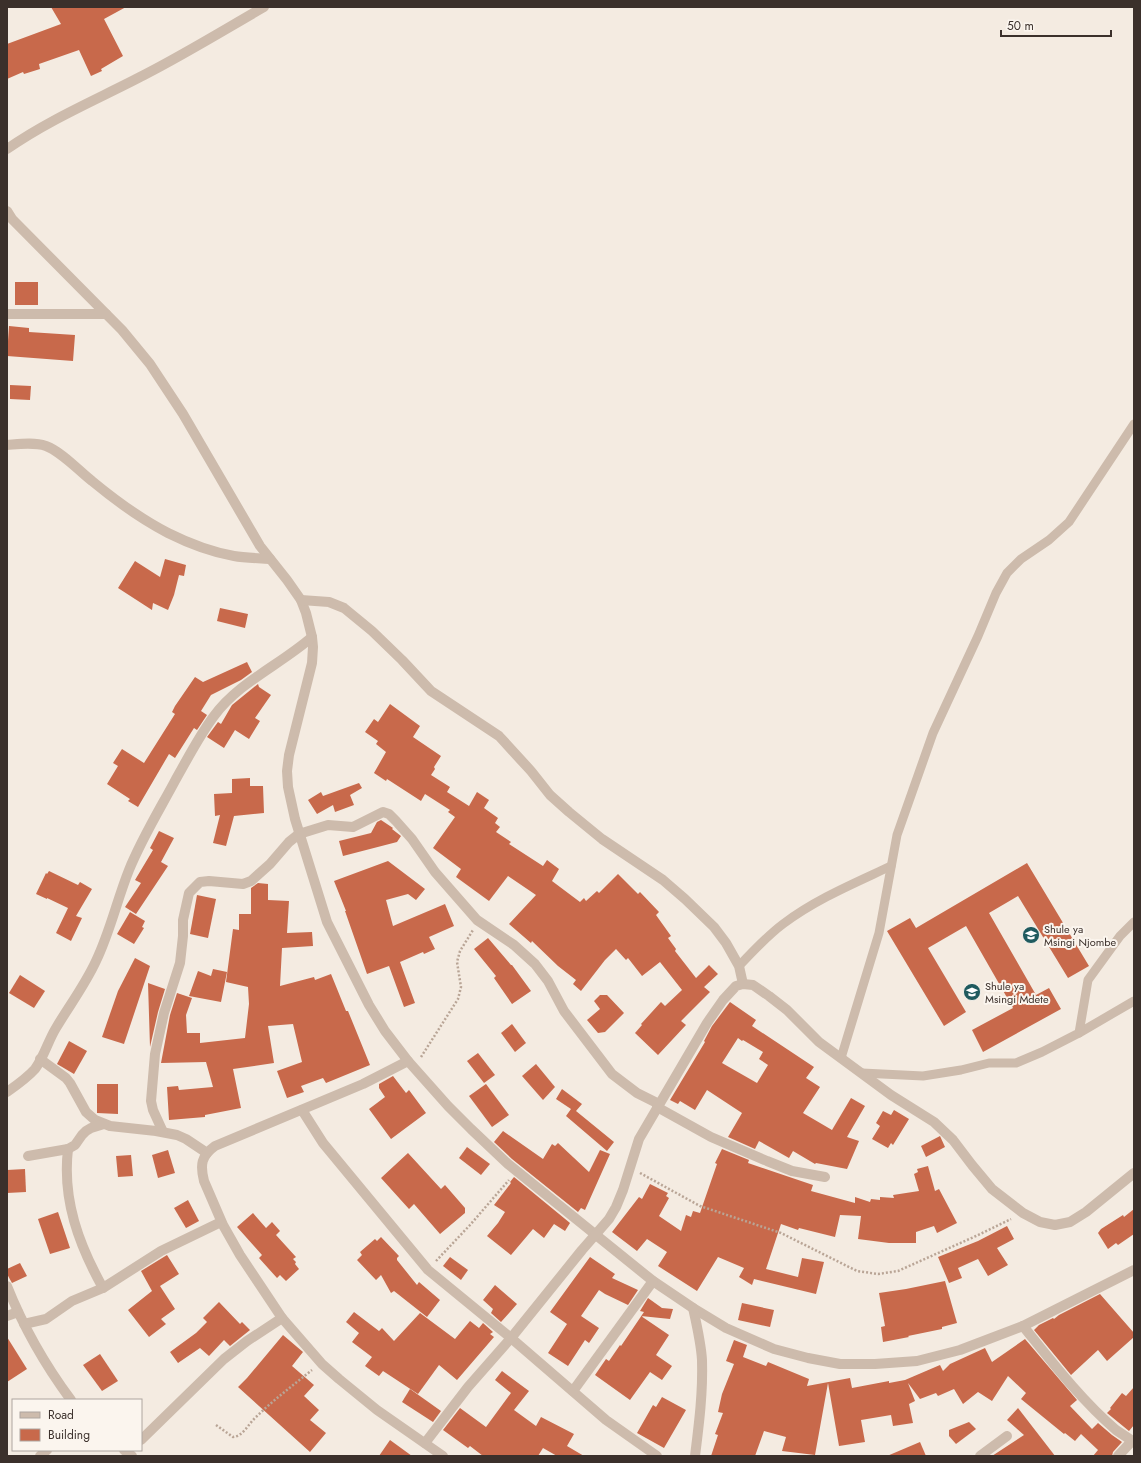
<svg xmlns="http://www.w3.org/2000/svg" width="1141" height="1463" viewBox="0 0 1141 1463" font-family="Jost,sans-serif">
<rect width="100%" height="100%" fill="#f4ebe1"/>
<g fill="#c8694b" fill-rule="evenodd">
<path d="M51,7H126L104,19L123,56L101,69L102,71L91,76L79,50L39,64L40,69L24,74L23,72L7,79V44L61,24Z"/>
<rect x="15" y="282" width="23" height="23"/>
<path d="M9,326L29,328V332L75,335L73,361L7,356Z"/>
<path d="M10,385L31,386L30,400L10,399Z"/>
<path d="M165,559L186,565L184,576L179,575L174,595L168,610L153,603L152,610L118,588L135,561L160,577Z"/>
<path d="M220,608L248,614L245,628L217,621Z"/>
<path d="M247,662L252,672L241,680L211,695L201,711L207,715L197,730L194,728L175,758L169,754L138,807L128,801L130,799L107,784L118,766L113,763L122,749L144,763L175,714L172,712L175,706L195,677L203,682Z"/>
<path d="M258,684L259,687L271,695L255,718L260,721L249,739L235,730L224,748L207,737L218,722L221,724L232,705Z"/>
<path d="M390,704L420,726L413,737L441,756L434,767L435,769L431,775L450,787L447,792L469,806L477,792L489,800L484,808L498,818L495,823L500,827L496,832L511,842L509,844L543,866L547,860L559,869L552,881L580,902L584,898L586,901L597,891L599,893L618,874L638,894L640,892L659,912L656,915L671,936L668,938L676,949L675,951L696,978L709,965L718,974L704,987L710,992L681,1021L686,1025L658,1055L635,1033L642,1025L641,1024L661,1002L665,1006L682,990L660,962L642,976L628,958L626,960L616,949L605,960L581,991L573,984L576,980L558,966L532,941L531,943L509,924L536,895L508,876L489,901L456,877L461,869L433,848L455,817L448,812L450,810L425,794L421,801L387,779L386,781L374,773L386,752L376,744L378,741L365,732L374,719L378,722Z"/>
<path d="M250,778V786H263L264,813L234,816L226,846L213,843L220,815L215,816L214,794L232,793V779Z"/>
<path d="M359,783L362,788L350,795L354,805L335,812L333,805L317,814L308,800L321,792L323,796Z"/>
<path d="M381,820L393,828L392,829L401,836L397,842L343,856L339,841L371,833L377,822Z"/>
<path d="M159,831L174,838L161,862L168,866L136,914L125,907L141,883L135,880L153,850L150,848Z"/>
<path d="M388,861L425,889L416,900L408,894L386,900L393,926L445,904L454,926L429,937L435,949L424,954L423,952L400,962L415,1003L404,1007L389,966L367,974L345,911H346L334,881Z"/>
<path d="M1027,863L1089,966L1068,978L1018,896L989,913L1036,995L1049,988L1061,1009L983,1052L972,1030L1013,1008L966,926L928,948L966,1012L944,1026L887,931L910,918L916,928Z"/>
<path d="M49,871L78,885L80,882L92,889L76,916L82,918L71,941L56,933L68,908L47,898V899L36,894L46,873L47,874Z"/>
<path d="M258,883L268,884V900L289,901L287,933L312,932L313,946L282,948L280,986L314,977L315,980L331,974L346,1011H348L370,1065L326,1083L323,1078L301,1086L304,1092L287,1098L277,1071L302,1062L293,1024L268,1026L274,1063L233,1069L241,1108L205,1115V1117L169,1120L167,1087L178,1086L179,1090L213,1087L206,1062L161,1063L170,1015L177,993L192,998L186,1015L187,1033H200V1043L245,1038L249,1004L248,987L226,982L233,929L239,930V914H251V888Z"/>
<path d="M197,895L216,899L208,938L190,934Z"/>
<path d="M130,912L145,921L142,927L144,928L134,944L117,934Z"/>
<path d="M488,938L511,965H512L531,991L512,1004L494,978L496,976L474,949Z"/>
<path d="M135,958L150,966L124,1044L102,1037L118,991Z"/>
<path d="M213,969L227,972L221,1002L189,996L198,971L211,976Z"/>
<path d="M20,975L45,991L34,1008L9,993Z"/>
<path d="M148,983L165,989L158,1012L150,1047Z"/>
<path d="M600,995H607L624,1013L605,1032L598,1033L587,1020L600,1009L594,1001Z"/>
<path d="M730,1002L756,1020L752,1026L814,1067L806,1078L820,1087L803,1113L832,1130L851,1098L865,1106L847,1137L859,1141L847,1169L816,1163L815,1164L793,1151L789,1158L759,1141L755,1149L728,1137L742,1113L707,1090L695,1110L680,1101L678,1104L670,1100L705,1042L704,1041L712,1026ZM738,1038L742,1041L743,1040L763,1052L759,1059L768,1065L757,1083L722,1063Z"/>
<path d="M512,1024L526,1043L515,1052L501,1033Z"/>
<path d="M69,1041L87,1051L74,1074L57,1064Z"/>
<path d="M478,1053L495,1075L484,1083L467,1061Z"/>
<path d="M536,1064L555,1087L543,1100L522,1076Z"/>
<path d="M393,1076L406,1093L409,1090L426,1113L391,1139L369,1109L385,1097L379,1088V1084Z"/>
<path d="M97,1084H118V1114L97,1113Z"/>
<path d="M486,1084L509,1115L492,1127L469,1096Z"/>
<path d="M562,1089L582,1104L576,1111L614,1142L607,1151L566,1116L571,1109L556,1099Z"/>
<path d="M894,1110L909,1119L893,1145L891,1143L888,1148L872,1139L880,1126L876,1123L883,1111L891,1115Z"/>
<path d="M503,1131L543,1159L552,1144L555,1146L558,1143L589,1172L600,1150L610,1154L585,1210L581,1208L578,1212L512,1159L494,1142Z"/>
<path d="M940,1136L945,1147L926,1157L921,1146Z"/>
<path d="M467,1147L490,1164L481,1175L459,1158Z"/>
<path d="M722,1149L749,1160L748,1163L813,1185L811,1191L855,1203V1197L870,1202L871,1199L880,1200V1197L894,1198L893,1195L919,1191L914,1174L918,1172L917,1169L928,1166L935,1191L939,1189L957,1223L937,1233L934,1226L916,1232V1243H889L858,1239L861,1216L840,1215L835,1237L799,1228L798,1230L781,1224L766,1269L798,1277L802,1258L824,1262L816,1294L754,1279L752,1285L739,1277L744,1268L718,1257L697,1291L658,1266L667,1252L647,1239L637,1251L612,1232L639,1197L642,1199L650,1184L668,1193L666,1196L669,1198L659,1216L681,1231L686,1215L691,1217L693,1211L700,1213L717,1164L715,1163Z"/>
<path d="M168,1150L175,1173L158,1178L152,1155Z"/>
<path d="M408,1153L441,1189L445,1185L465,1208V1213L440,1234L414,1204L409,1209L381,1178Z"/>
<path d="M131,1155L133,1176L118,1177L116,1156Z"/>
<path d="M25,1169L26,1192L7,1193V1170Z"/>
<path d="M514,1177L570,1223L565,1231L554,1224L544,1238L533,1229L511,1255L487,1236L498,1223L505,1212L494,1205L511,1183L510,1182Z"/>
<path d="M188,1200L199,1221L186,1228L174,1208Z"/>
<path d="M1134,1209V1234L1118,1245L1116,1243L1108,1249L1098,1233L1101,1229L1123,1215L1124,1217Z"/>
<path d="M58,1212L70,1248L50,1254L38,1219Z"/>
<path d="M253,1213L266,1228L272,1222L280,1231L276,1235L296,1257L293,1259L296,1262L295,1264L299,1269L286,1281L280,1275L277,1278L259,1258L262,1255L237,1227Z"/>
<path d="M1007,1226L1014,1239L997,1248L1008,1265L988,1276L978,1259L958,1268L962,1278L949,1283L938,1257L978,1241Z"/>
<path d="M381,1237L399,1256L397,1258V1260L417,1285L419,1282L440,1300L427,1317L394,1291L391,1293L381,1275L376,1280L357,1260L362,1255L360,1252L375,1239L377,1241Z"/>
<path d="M167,1255L179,1274L160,1286L175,1309L161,1319L166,1324L149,1337L128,1310L152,1291L141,1271Z"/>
<path d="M450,1257L468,1270L461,1280L443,1266Z"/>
<path d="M590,1257L615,1274L612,1278L638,1290L628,1305L605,1294L599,1290L581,1316L599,1328L589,1343L585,1340L568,1366L548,1353L567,1324L550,1312Z"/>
<path d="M20,1263L27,1276L12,1283L7,1274V1269Z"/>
<path d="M945,1281L957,1323L942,1327V1329L908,1336L909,1337L883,1342L881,1327L885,1326L879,1293L906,1289Z"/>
<path d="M495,1285L517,1304L501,1322L491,1313L493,1309L483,1300Z"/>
<path d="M1100,1294L1134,1333V1337L1107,1361L1098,1350L1071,1375L1034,1330L1039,1325L1053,1318L1054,1319L1059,1315Z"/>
<path d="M648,1298L662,1308L673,1309L670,1319L641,1316L669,1335L656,1355L672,1366L662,1380L650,1372L630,1400L595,1375L606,1359L609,1361L620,1345L621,1346L644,1312L640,1311Z"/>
<path d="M219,1302L240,1324L242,1322L250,1330L230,1346L224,1340L209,1356L200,1348L178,1363L170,1352L196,1333L207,1322L203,1318Z"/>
<path d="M742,1303L774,1310L770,1327L738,1320Z"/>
<path d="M354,1312L379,1331L382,1328L394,1341L420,1313L455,1339L470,1321L479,1328L483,1323L493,1332L490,1334L494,1337L457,1380L439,1365L418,1394L383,1371L379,1376L365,1366L372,1357L352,1342L359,1333L346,1322Z"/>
<path d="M283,1335L303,1352L292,1366L314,1385L304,1396L319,1410L310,1420L326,1433L310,1452L238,1387L247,1378Z"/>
<path d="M7,1337L27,1369L7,1382Z"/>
<path d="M1025,1339L1077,1400L1070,1406L1092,1429L1098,1423L1112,1435L1122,1442L1113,1452L1112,1456H1093L1098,1450L1081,1434L1075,1441L1065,1433L1064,1434L1021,1399L1026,1393L1008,1376L992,1401L978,1392L963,1404L954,1389L938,1396L936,1393L920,1399L908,1383L915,1401L909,1404L913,1423L893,1426L891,1415L861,1420L865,1442L839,1446L828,1383L815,1455L782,1451L786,1437L764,1431L755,1456H711L718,1435L715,1434L723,1413L718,1412L722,1394L734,1364L726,1361L734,1340L747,1345L743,1357L766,1366L768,1362L809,1379L807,1386L850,1378L852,1388L889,1381V1383L905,1380L940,1365L943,1371L950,1364L985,1348L992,1362Z"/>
<path d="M100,1354L118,1381L102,1391L83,1365Z"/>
<path d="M502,1371L529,1391L514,1410L536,1426L541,1417L574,1434L567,1446L584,1456H557L543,1448L538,1456H483L470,1446L468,1448L443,1430L460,1408L486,1427L511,1393L495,1380Z"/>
<path d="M1134,1387V1425L1129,1431L1107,1413L1111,1409L1110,1408L1122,1393L1126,1396Z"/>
<path d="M410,1389L441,1411L433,1422L402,1402Z"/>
<path d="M662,1397L686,1410L664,1448L637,1433L653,1405L656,1407Z"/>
<path d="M1018,1408L1052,1452L1055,1456H992L1024,1435L1007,1420Z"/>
<path d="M969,1422L976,1429L956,1444L949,1436V1430Z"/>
<path d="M390,1440L412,1456H379Z"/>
<path d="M920,1442L926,1456H887Z"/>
</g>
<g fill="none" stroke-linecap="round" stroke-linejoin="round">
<g stroke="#b9a596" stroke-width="2.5" stroke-dasharray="2 2" stroke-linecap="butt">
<path d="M421,1057L458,999L461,987L457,962L460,951L473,930"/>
<path d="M640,1173L700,1206L781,1233L857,1271L878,1274L898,1271L976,1236L1011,1219"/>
<path d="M436,1261L470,1225L509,1180"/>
<path d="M216,1425L233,1437C243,1436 248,1425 254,1419C272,1401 292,1386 312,1370"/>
</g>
<g stroke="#cdbbac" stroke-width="9">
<path d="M739,966C753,951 767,936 783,924C816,899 855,883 891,866"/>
<path d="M1079,1033L1134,1001"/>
<path d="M841,1058L879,933L897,835L933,733L978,636L996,593L1007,573L1021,559L1049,540L1069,522L1134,424"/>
<path d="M862,1073L923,1076L961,1070L989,1063H1016L1042,1052L1079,1033L1088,980L1120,936L1134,922"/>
</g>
<g stroke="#cdbbac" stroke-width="10">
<path d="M7,149C50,119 98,99 144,75C185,54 224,30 264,7"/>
<path d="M7,211L12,219L122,330L150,364L183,414L260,546L287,580L301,600L306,613L312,637L313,647L312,663L289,755L287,771L288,787L295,819L327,922L369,1005L385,1031L408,1061L448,1106L471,1129L508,1164L653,1281L693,1308L726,1328L774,1349L808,1358L840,1364H875L917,1361L960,1350L1023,1326L1134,1270"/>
<path d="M7,314H106"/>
<path d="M7,445C20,444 34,442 46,446C62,452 79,471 92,481C115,500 141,519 168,533C188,543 211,552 234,556C245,558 258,558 270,559"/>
<path d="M301,600L329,602L344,608L372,631L402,660L431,691L499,736L531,771L550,795L569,812L602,839L663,880L685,899L714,927L726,943L739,966L743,984"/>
<path d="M40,1059L66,1078L70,1083L86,1112L95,1120L110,1126L156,1131L177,1135L186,1139L207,1153"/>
<path d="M408,1061L363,1084L215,1146C201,1156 200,1165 204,1181L223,1225L240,1255L282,1318L322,1364L339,1379L377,1410L443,1456"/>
<path d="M7,1092C17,1085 27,1078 35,1069C44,1057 48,1041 56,1028C69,1006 85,985 96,961C110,932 117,900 129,870C142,838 160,809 176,779C188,758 199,736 214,716C239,682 280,665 312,637"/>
<path d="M657,1107L711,1137L767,1161L792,1171L825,1177"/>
<path d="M302,1110L323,1143L428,1270L511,1338L606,1420L657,1456"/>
<path d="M163,1132L153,1110L151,1101L155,1054L164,1013L180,963L183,936V920L189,893L200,882L209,881L243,884L251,881L270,864L289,842L299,834L328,825L353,827L383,812L389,814L396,821L412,839L435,872L477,920L514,945L535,964L548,981L564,1011L612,1074L637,1093L659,1104"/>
<path d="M68,1149C62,1200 79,1245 103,1288"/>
<path d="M28,1156L68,1149L75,1145L82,1135L86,1131L91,1128L104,1124"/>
<path d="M7,1286C23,1326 45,1365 71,1400"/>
<path d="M693,1308C697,1326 701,1343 702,1360C703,1393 699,1424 695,1456"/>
<path d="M7,1316L18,1312"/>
<path d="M24,1324L46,1319L72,1301L103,1288L161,1251L221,1222"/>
<path d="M1023,1326C1052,1362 1081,1400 1116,1430C1122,1434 1128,1438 1134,1442"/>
<path d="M573,1391L653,1281"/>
<path d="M141,1440L224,1359L247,1341L282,1318"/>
<path d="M425,1443L468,1387L511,1338L582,1250L609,1219L616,1207L623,1190L639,1139L707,1023L723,1000L736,986L743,984L753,985L769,996L787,1010L819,1042L891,1095L934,1122L953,1140L972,1165L992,1189L1023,1213L1040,1222L1055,1225L1070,1222L1086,1212L1134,1173"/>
<path d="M124,1450L132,1456"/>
<path d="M40,1456L47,1450"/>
<path d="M980,1456L1007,1436"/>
<path d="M1118,1456L1132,1441"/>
</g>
</g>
<defs>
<g id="school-disc" transform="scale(0.9)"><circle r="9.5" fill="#1f5a5e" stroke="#fbf5ee"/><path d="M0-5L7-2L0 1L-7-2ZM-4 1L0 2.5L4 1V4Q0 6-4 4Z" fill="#fff"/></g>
</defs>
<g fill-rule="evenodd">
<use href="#school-disc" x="1031" y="935"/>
<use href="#school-disc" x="972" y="992"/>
</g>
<g text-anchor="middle" stroke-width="4" stroke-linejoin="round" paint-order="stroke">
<g font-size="11" fill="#3b302b" stroke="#fbf5ee" text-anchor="start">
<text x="1044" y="933">Shule ya<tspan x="1044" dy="13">Msingi Njombe</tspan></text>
<text x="985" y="990">Shule ya<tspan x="985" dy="13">Msingi Mdete</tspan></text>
</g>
</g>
<rect width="1141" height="1463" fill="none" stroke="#3b302b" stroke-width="16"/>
<rect x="12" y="1399" width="130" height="52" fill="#fbf5ee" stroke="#aea6a0"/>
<rect x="20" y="1412" width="20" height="6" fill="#cdbbac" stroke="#aea6a0"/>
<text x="48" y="1419" font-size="12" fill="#3b302b">Road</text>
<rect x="20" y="1429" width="20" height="12" fill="#c8694b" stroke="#aea6a0"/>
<text x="48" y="1439" font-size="12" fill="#3b302b">Building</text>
<path d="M1001 30v6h110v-6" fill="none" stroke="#3b302b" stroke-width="2"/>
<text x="1007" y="30" font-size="12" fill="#3b302b" stroke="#fbf5ee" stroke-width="3" paint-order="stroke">50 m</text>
</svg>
